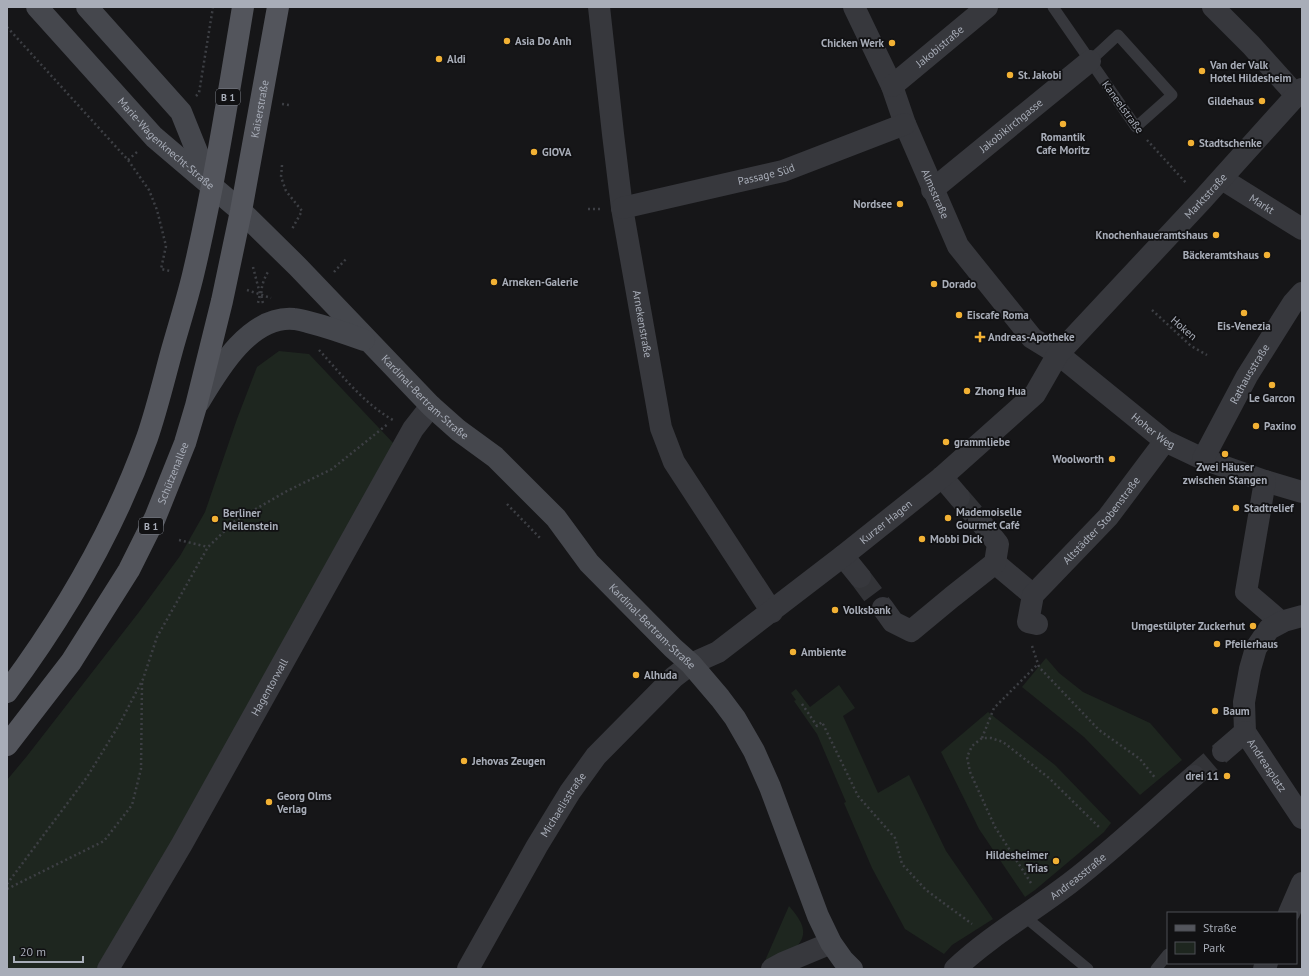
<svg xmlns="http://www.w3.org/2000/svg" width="1309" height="976" viewBox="0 0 1309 976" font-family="'PT Sans',sans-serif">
<rect width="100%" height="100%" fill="#161618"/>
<g fill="#1e261f">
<path d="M279,351L309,354L396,446L106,969H7V780L27,756L139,612L180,556L205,512L237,419L257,367Z"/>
<path d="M1046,658L1059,673L1083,692L1150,723L1182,760L1140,795L1084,737L1022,687Z"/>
<path d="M839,685L855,708L843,716L878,793L909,775L946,851L993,919L952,945L944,954L905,929L872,868L844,803L846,802L817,734L794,701L796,700L791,693L796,689L810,707Z"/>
<path d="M988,712L1055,765L1111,823L1104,832L1035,890L1025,897L979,829L941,752Z"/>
<path d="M789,906C799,918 810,931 798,945C796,948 794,951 791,952C783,957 773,960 764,963Z"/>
</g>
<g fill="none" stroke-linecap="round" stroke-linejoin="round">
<g stroke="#333438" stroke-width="22" stroke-dasharray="22 11" stroke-linecap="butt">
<path d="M959,497L979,520"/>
<path d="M860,577L883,608"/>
<path d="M1194,776L1223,751"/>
</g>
<g stroke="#3d3f44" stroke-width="2.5" stroke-dasharray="2 3" stroke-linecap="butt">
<path d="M7,27L128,160L149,190L157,210L166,246L161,269L170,271"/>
<path d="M196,96L199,93L213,7"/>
<path d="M282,104L289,105"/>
<path d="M1147,140L1187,184"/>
<path d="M128,160L137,152"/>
<path d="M282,165L281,177L286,191L302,211L292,229"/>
<path d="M588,209H600"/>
<path d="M253,267L260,294L258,303"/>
<path d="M334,272L346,259"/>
<path d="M247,290L271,298"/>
<path d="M263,303C259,291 263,280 269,270"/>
<path d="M1152,310L1191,346L1207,355"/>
<path d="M319,350C342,375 363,403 393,420"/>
<path d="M507,504L541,539"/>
<path d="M179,540L208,547"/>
<path d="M1032,646L1039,667L1099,730L1140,759L1156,779"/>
<path d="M802,704L817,726L822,722L858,796L895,838L902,864L926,890L972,924"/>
<path d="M982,738L994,708L1038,664"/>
<path d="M1031,883L995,827L970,772L967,757L972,746L982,738H991L1003,742L1049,778L1100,828"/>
<path d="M7,884L87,777L119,725L143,679L157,637L208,547L235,521L287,491L332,469L389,423"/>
<path d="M7,889L104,841L132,805L141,769L142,683"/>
</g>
<g stroke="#37383d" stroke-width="11">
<path d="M1053,7L1136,127L1172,95L1118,35L1090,61"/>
<path d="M1024,916L1088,969"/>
<path d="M1156,969L1168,954"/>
</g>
<g stroke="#37383d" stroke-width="22">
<path id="s1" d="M599,7L613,134L622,208L661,428L674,462L772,612"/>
<path id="s2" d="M854,7L892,86L905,124L958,246L1032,338L1058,354L1165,441L1203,459L1265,481L1302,492"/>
<path d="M1213,7L1251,45L1296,95"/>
<path id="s3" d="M892,86L987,7"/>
<path id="s4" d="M1222,179L1302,229"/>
<path id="s5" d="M932,190L1090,61"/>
<path id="s6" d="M622,208L783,171L905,124"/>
<path id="s7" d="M1203,459L1247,376L1293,303L1302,293"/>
<path d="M942,477L959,497"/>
<path d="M1265,481L1246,592L1281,622"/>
<path d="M843,556L860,577"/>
<path d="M995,563L1033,595"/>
<path d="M883,608L893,622L911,631L952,597L995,563L998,544L979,520"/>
<path id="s8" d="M1302,616L1284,621L1269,629L1256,648L1250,669L1244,702L1245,732L1302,818"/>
<path id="s9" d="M1037,624L1028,622L1033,595L1108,517L1165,441"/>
<path d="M1223,751L1245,732"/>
<path d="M1289,913L1302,883"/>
<path id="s10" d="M108,969L182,844L413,429L431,406"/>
<path id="s11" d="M468,969L537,846L570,792L596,756L674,677L691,664L718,652L843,556L942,477L1035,394L1058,354L1202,200L1302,89"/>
<path d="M772,969L783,963L831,943"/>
<path id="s12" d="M955,969C990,936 1032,912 1070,883C1113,850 1153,812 1194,776"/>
<path d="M1264,969L1267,963"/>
</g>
<g stroke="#45474d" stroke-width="22">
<path id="s13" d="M37,7L154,137L241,211L298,267L431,406L458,430L495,457L556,518L589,563L673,648L691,664L720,698L735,718L754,751L770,787L818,916L831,943L843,960L852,969"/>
<path d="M87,7L181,112L210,184"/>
<path d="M199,402C218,370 250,315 294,319C298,319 304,321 308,322C328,327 345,333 364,340"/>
</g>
<g stroke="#53555c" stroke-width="22">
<path d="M7,692C65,614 114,530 147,438C157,409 164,379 172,350C179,325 187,300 193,275C214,187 228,97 243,7"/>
<path id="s14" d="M7,745L71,662L129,570L155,518L185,443L196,406L222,301L241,211L278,7"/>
</g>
</g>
<g fill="#f2b134" stroke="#111113" stroke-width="1.5">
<circle cx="507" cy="41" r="4"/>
<circle cx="892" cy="43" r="4"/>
<circle cx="439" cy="59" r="4"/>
<circle cx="1202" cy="71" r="4"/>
<circle cx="1010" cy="75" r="4"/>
<circle cx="1262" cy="101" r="4"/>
<circle cx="1063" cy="124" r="4"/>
<circle cx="1191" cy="143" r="4"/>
<circle cx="534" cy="152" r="4"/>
<circle cx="900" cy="204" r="4"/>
<circle cx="1216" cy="235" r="4"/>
<circle cx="1267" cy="255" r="4"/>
<circle cx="494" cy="282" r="4"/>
<circle cx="934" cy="284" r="4"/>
<circle cx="1244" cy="313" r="4"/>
<circle cx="959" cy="315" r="4"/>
<path d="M978 331h4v4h4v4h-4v4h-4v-4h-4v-4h4z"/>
<circle cx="1272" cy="385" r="4"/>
<circle cx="967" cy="391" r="4"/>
<circle cx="1256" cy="426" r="4"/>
<circle cx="946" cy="442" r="4"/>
<circle cx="1225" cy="454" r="4"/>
<circle cx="1112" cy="459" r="4"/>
<circle cx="1236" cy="508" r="4"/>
<circle cx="948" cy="518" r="4"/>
<circle cx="215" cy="519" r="4"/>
<circle cx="922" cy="539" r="4"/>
<circle cx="835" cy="610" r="4"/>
<circle cx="1253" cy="626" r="4"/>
<circle cx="1217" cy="644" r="4"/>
<circle cx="793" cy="652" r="4"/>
<circle cx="636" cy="675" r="4"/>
<circle cx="1215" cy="711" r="4"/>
<circle cx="464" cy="761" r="4"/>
<circle cx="1227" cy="776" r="4"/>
<circle cx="269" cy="802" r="4"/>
<circle cx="1056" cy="861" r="4"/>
</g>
<g text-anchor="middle" stroke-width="3.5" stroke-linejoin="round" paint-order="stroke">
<g fill="#111113" stroke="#7b7e86" stroke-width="1">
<rect x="216" y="89" width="24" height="16" rx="3"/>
<rect x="139" y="518" width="24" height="16" rx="3"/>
</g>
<g font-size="10" font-weight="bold" fill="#a8adb8">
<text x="228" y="101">B 1</text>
<text x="151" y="530">B 1</text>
</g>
<g font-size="11" font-weight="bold" fill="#a8adb8" stroke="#111113" text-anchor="start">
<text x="515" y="45">Asia Do Anh</text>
<text x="884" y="47" text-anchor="end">Chicken Werk</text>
<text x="447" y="63">Aldi</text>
<text x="1210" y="69">Van der Valk<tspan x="1210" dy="13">Hotel Hildesheim</tspan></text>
<text x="1018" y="79">St. Jakobi</text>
<text x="1254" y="105" text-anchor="end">Gildehaus</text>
<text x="1063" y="141" text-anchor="middle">Romantik<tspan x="1063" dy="13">Cafe Moritz</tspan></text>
<text x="1199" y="147">Stadtschenke</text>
<text x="542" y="156">GIOVA</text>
<text x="892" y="208" text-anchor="end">Nordsee</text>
<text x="1208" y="239" text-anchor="end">Knochenhaueramtshaus</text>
<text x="1259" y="259" text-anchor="end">Bäckeramtshaus</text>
<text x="502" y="286">Arneken-Galerie</text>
<text x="942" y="288">Dorado</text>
<text x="967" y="319">Eiscafe Roma</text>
<text x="1244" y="330" text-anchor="middle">Eis-Venezia</text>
<text x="988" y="341">Andreas-Apotheke</text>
<text x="975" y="395">Zhong Hua</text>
<text x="1272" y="402" text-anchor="middle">Le Garcon</text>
<text x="1264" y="430">Paxino</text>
<text x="954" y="446">grammliebe</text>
<text x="1104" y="463" text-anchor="end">Woolworth</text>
<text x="1225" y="471" text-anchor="middle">Zwei Häuser<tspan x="1225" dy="13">zwischen Stangen</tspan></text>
<text x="1244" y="512">Stadtrelief</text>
<text x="956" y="516">Mademoiselle<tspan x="956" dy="13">Gourmet Café</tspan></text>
<text x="223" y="517">Berliner<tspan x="223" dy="13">Meilenstein</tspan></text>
<text x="930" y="543">Mobbi Dick</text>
<text x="843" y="614">Volksbank</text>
<text x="1245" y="630" text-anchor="end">Umgestülpter Zuckerhut</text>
<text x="1225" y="648">Pfeilerhaus</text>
<text x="801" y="656">Ambiente</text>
<text x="644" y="679">Alhuda</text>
<text x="1223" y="715">Baum</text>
<text x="472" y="765">Jehovas Zeugen</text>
<text x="1219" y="780" text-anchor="end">drei 11</text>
<text x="277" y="800">Georg Olms<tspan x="277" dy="13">Verlag</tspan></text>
<text x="1048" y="859" text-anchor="end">Hildesheimer<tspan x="1048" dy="13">Trias</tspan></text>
</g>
<g font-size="11" fill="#a8adb8" stroke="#111113">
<text dy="4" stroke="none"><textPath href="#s3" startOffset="62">Jakobistraße</textPath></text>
<text transform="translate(1123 107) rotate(54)" y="4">Kaneelstraße</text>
<text dy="4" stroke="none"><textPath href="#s14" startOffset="695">Kaiserstraße</textPath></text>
<text dy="4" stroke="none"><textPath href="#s5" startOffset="102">Jakobikirchgasse</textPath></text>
<text dy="4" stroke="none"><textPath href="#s13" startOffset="188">Marie-Wagenknecht-Straße</textPath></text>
<text dy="4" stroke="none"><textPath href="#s6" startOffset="148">Passage Süd</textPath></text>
<text dy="4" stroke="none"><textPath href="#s2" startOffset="204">Almsstraße</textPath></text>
<text dy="4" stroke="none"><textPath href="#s11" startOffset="1082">Marktstraße</textPath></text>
<text dy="4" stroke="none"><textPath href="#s4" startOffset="47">Markt</textPath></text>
<text dy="4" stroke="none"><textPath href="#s1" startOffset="320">Arnekenstraße</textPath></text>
<text transform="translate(1184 328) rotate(41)" y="4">Hoken</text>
<text dy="4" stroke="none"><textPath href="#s7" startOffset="97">Rathausstraße</textPath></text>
<text dy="4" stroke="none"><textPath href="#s13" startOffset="551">Kardinal-Bertram-Straße</textPath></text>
<text dy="4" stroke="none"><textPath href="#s2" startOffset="532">Hoher Weg</textPath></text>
<text dy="4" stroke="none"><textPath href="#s14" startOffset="320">Schützenallee</textPath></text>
<text dy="4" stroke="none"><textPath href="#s9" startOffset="138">Altstädter Stobenstraße</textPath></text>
<text dy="4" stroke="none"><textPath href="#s11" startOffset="623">Kurzer Hagen</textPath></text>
<text dy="4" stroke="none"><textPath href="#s13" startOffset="875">Kardinal-Bertram-Straße</textPath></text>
<text dy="4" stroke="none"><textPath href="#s10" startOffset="325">Hagentorwall</textPath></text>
<text dy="4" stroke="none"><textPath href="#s8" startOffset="184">Andreasplatz</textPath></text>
<text dy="4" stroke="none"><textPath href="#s11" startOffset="190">Michaelisstraße</textPath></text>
<text dy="4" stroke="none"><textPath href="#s12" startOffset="154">Andreasstraße</textPath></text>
</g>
</g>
<rect width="1309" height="976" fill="none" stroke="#a8adb8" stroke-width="16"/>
<rect x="1167" y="912" width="130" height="52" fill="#111113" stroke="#4d4f55"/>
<rect x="1175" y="925" width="20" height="6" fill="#53555c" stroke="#4d4f55"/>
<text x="1203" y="932" font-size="12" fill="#a8adb8">Straße</text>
<rect x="1175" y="942" width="20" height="12" fill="#1e261f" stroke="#4d4f55"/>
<text x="1203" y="952" font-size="12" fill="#a8adb8">Park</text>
<path d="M14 956v6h69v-6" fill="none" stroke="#a8adb8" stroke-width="2"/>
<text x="20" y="956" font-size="12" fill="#a8adb8" stroke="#111113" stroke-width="3" paint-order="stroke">20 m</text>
</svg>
